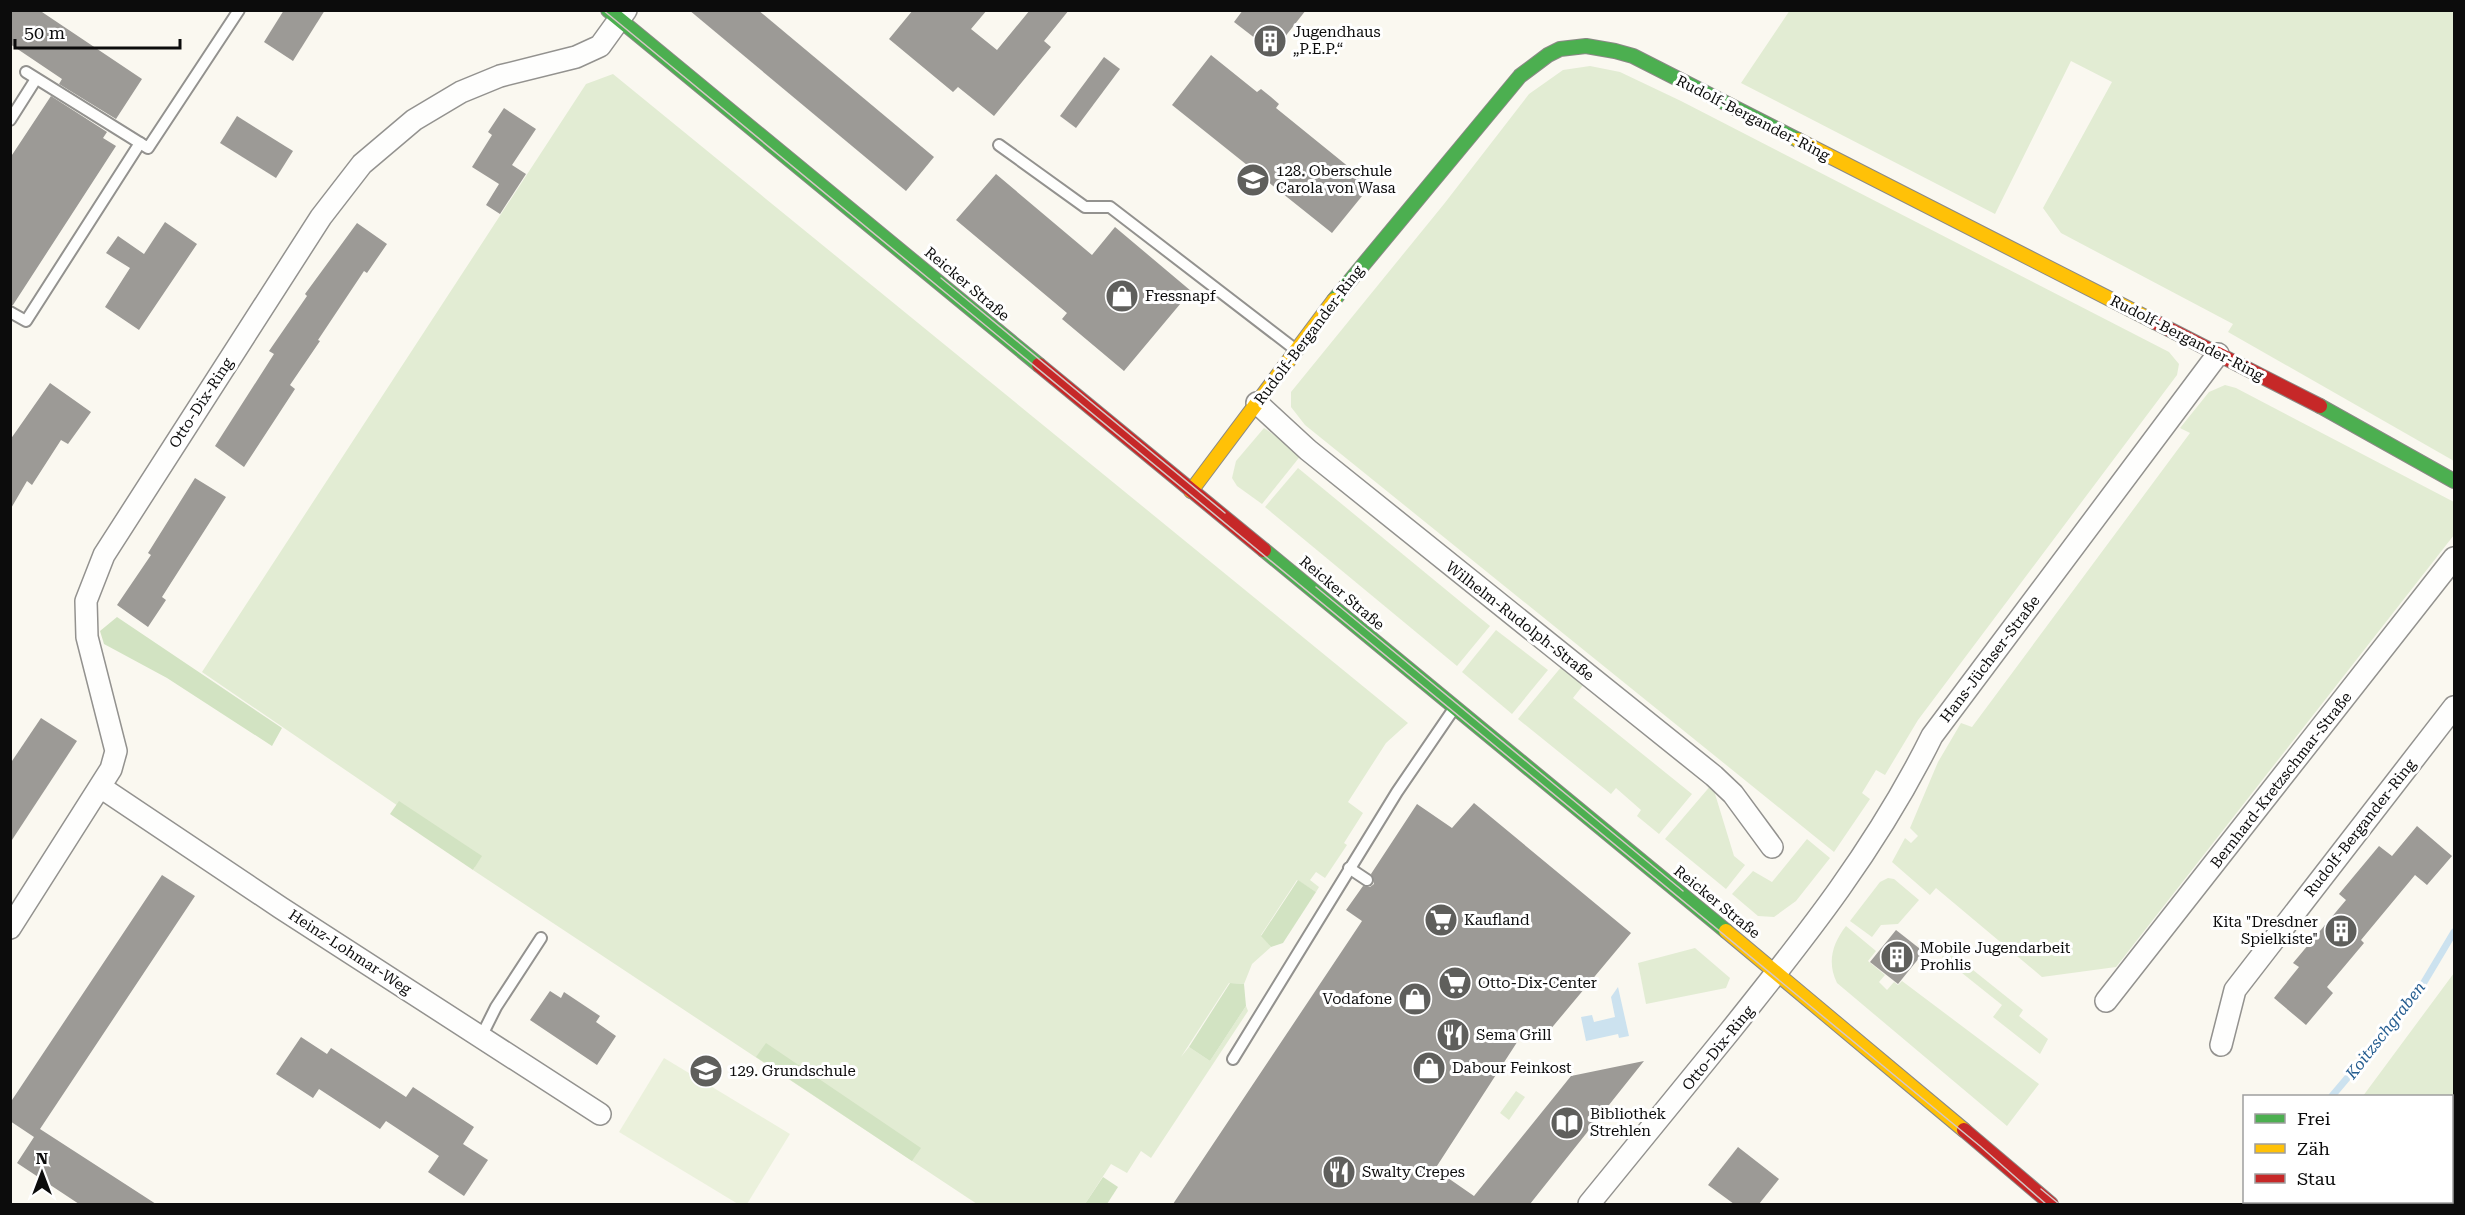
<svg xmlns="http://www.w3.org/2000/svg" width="2465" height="1215" viewBox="0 0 2465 1215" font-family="'Roboto Serif',serif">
<rect width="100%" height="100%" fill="#faf8f0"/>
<g fill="#e2ecd3">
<path d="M1790,10L2454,11V461L2228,332L2233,324L2061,233L2043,208L2112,82L2071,61L1995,214L1741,83Z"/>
<path d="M1590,66L1620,72L1681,101L2169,352L2179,364L2177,375L1918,720L1885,775L1876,770L1862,793L1870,799L1834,852L1305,425L1291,407V392L1444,204L1529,94L1563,70Z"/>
<path d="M613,74L1408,723L1386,743L1348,802L1363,813L1344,843L1347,845L1325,878L1316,872L1310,880L1319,887L1316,892L1297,880L1261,935L1271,947L1252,964L1244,984L1229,983L1181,1057L1189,1047L1210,1061L1246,1006L1248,1011L1151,1158L1141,1151L1127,1173L1111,1164L1085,1204H977L473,870L475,867L404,810L202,672L586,84Z"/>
<path d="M2225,385L2236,388L2454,502V535L2116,967L2042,977L1936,888L1930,895L1892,862L1905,838L1911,843L1918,836L1910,828L1938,762L1961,723L1972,727L2190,433L2180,428L2209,392Z"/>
<path d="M1264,428L1302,454L1262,504L1237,486L1232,478L1236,461Z"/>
<path d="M1298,468L1490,626L1457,666L1265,507Z"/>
<path d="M1496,630L1548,670L1512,714L1462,672Z"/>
<path d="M1562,666L1584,684L1573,698L1692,794L1659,834L1637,816L1641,810L1616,788L1611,794L1518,719Z"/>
<path d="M1712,784L1734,856L1745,865L1726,889L1665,839Z"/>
<path d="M1807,839L1830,858L1796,901L1774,917L1758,916L1732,894L1753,871L1772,882Z"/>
<path d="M1888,878L1894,879L1919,900L1898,924L1881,925L1872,937L1850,921L1880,882Z"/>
<path d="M1846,926L1876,951L1868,961L1885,975L1879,982L1887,990L1894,982L1898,985L1902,981L2039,1084L2007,1126L1837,983C1827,963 1832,944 1846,926Z"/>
<path d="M1695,948L1730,978L1726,988L1646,1004L1638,963Z"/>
<path d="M1948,950L2023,1010L2019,1016L2048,1039L2040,1054L1993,1017L2002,1005L1942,957Z"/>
<path d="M2454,973V1204H2274L2277,1202H2452V1096H2363Z"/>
<path d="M1516,1091L1525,1097L1509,1120L1500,1113Z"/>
</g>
<g fill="#d2e3c2">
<path d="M117,617L282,728L272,746L167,678L104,644L100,631Z"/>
<path d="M399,801L482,856L473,870L390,814Z"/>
<path d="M1298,880L1316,892L1283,943L1271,947L1261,936Z"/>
<path d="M1230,983L1244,984L1246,1006L1210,1061L1189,1047Z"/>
<path d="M766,1043L921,1148L912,1161L756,1057Z"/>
<path d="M1103,1177L1118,1187L1107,1204H1085Z"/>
</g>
<path fill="#ebf1dc" d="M664,1058L790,1134L747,1204H738L619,1132Z"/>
<path fill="#cce2ef" d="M1618,987L1629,1036L1619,1038L1618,1034L1586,1041L1581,1017L1592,1015L1594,1022L1615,1017L1611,997Z"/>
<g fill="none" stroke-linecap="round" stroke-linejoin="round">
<g stroke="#cce2ef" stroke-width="7">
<path d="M2332,1096L2414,999L2454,932"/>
<path d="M2254,1204L2256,1202"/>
</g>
</g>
<g fill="#9c9a96">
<path d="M10,10H39L142,79L116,119L59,84L62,79L10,44Z"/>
<path d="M284,10H325L293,61L264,42Z"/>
<path d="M689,10H758L934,157L906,191Z"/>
<path d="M913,10H987L971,29L997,50L1030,10H1069L1044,41L1051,47L994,116L958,87L953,92L889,39Z"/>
<path d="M1243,10H1306L1273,52L1234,22Z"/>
<path d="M1211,55L1257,92L1261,89L1271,97L1279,104L1276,108L1371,185L1332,233L1172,105Z"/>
<path d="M1104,57L1120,69L1076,128L1060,116Z"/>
<path d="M51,96L107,132L103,138L116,146L13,305H10V158Z"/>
<path d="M504,108L536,129L512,165L526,174L500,214L486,205L499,184L472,167L492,135L488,132Z"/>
<path d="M237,116L293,151L276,178L220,143Z"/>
<path d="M996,174L1092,255L1115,227L1191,291L1124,371L1062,319L1067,313L956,220Z"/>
<path d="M165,222L197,244L139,330L105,307L130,268L106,253L118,236L144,254Z"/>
<path d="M357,223L387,244L367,273L364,271L318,340L320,341L290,385L295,389L244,467L215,446L274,354L269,351L307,296L305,294Z"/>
<path d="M50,383L91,412L68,444L61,440L32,485L27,481L10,510V440Z"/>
<path d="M195,478L226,497L162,597L166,600L148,627L117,605L151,555L148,553Z"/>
<path d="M41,718L77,741L10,843V764Z"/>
<path d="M1474,803L1631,933L1539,1043L1523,1033L1435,1169L1474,1196L1571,1076L1644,1061L1530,1204H1173L1362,921L1346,910L1363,886L1370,887L1374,884L1371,874L1417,804L1452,828Z"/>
<path d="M2417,826L2452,856L2427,885L2415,875L2361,940L2364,943L2327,987L2333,993L2306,1025L2274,998L2299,967L2293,963L2346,900L2339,894L2379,846L2392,856Z"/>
<path d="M162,875L195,896L40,1129L156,1204H79L17,1163L34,1137L10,1121V1103Z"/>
<path d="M1896,930L1924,952L1898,984L1870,962Z"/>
<path d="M550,991L561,998L564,992L600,1016L596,1022L616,1036L597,1065L530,1020Z"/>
<path d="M301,1037L327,1054L331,1048L406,1097L413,1087L474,1127L463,1144L488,1160L464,1196L428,1172L439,1156L386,1121L380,1129L319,1089L313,1098L276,1074Z"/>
<path d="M1738,1147L1779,1179L1759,1204H1734L1708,1185Z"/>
</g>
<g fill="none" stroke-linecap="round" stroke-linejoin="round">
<g stroke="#93928f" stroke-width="14">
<g id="lane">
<path d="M26,72L148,148L239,10"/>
<path d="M10,120L36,79"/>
<path d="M999,145L1085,207H1110L1296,350"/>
<path d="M10,312L26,321L140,143"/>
<path d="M1349,868L1367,880"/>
<path d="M481,1037L496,1007L541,938"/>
<path d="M1233,1059L1397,792L1453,710"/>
</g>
</g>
<g stroke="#93928f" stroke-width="24">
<g id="street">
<path d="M1257,403L1308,450L1714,776L1733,794L1772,847"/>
<path d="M102,788L281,908L600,1114"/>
<path d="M10,928L111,769L116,751L87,637L86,601L104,555L321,217L362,164L414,120L461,92L500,76L576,57L600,46L626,10"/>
<path d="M2106,1001L2454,558"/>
<path d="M2221,1045L2235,990L2454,707"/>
<path d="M1589,1204C1636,1147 1683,1089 1730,1031C1807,935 1877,847 1932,736L2218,354"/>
</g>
</g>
<g stroke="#8a8985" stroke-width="16">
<g id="fast">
<path d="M608,10L1039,365"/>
<path d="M1334,300L1520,76L1548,55L1560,49L1586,46L1615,51L1633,56L1798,140"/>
<path d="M2320,406L2454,481"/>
<path d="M1264,550L1726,931"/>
</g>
</g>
<g stroke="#8a8985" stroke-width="16">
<g id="slow">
<path d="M1798,140L2155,322"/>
<path d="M1191,491L1334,300"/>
<path d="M1726,931L1964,1130"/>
</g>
</g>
<g stroke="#8a8985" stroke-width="16">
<g id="jam">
<path d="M2155,322L2320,406"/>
<path d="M1039,365L1264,550"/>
<path d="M1964,1130L2051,1204"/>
</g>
</g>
<use href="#lane" stroke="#fefefd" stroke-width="10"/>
<use href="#street" stroke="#fefefd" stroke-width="21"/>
<use href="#fast" stroke="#4caf50" stroke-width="14"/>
<use href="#slow" stroke="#ffc107" stroke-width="14"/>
<use href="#jam" stroke="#c62828" stroke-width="14"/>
<g stroke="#d5c7c6" stroke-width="1.5">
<path d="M603,10L1980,1146L2046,1204"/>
<path d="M941,278L1225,513"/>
<path d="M1316,587L1683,891"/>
<path d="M2041,1189L2059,1204"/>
</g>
</g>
<defs>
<g id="building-disc" transform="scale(1.725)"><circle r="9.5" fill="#5f5f5c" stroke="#fff"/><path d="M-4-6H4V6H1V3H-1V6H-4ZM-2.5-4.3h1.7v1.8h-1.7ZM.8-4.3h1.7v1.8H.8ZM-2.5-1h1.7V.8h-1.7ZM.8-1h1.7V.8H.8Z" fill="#fff"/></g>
<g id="school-disc" transform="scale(1.725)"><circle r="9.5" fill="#5f5f5c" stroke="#fff"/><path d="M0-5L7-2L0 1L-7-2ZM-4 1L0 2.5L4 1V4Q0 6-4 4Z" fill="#fff"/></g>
<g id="shop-disc" transform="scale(1.725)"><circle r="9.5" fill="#5f5f5c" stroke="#fff"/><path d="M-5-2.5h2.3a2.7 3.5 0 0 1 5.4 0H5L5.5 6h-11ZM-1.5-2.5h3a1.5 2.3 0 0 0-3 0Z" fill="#fff"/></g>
<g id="supermarket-disc" transform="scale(1.725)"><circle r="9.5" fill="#5f5f5c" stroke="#fff"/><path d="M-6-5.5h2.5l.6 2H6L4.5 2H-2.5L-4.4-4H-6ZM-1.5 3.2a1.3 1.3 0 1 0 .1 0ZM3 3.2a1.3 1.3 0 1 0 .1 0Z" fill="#fff"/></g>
<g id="restaurant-disc" transform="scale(1.725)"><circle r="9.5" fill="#5f5f5c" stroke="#fff"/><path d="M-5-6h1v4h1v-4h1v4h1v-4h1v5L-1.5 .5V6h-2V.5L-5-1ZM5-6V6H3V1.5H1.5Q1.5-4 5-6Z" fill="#fff"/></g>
<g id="library-disc" transform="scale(1.725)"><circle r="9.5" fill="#5f5f5c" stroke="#fff"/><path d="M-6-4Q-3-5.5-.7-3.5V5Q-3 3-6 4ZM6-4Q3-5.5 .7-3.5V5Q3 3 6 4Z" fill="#fff"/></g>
</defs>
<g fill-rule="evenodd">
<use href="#building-disc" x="1270" y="41"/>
<use href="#school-disc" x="1253" y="180"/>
<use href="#shop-disc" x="1122" y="296"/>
<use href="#supermarket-disc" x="1441" y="920"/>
<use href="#building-disc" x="2341" y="931"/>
<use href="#building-disc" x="1897" y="957"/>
<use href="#supermarket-disc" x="1455" y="983"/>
<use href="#shop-disc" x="1415" y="999"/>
<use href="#restaurant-disc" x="1453" y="1035"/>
<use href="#shop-disc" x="1429" y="1068"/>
<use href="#school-disc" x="706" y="1071"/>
<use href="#library-disc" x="1567" y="1123"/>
<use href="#restaurant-disc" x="1339" y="1172"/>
</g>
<g text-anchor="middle" stroke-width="6" stroke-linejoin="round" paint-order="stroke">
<g font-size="15" fill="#0c0c0c" stroke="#fff" text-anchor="start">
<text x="1293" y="37">Jugendhaus<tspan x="1293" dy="17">„P.E.P.“</tspan></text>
<text x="1276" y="176">128. Oberschule<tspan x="1276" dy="17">Carola von Wasa</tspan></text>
<text x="1145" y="301">Fressnapf</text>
<text x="1464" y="925">Kaufland</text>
<text x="2318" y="927" text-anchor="end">Kita "Dresdner<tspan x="2318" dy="17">Spielkiste"</tspan></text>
<text x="1920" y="953">Mobile Jugendarbeit<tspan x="1920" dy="17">Prohlis</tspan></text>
<text x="1478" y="988">Otto-Dix-Center</text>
<text x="1392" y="1004" text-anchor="end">Vodafone</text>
<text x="1476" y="1040">Sema Grill</text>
<text x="1452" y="1073">Dabour Feinkost</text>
<text x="729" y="1076">129. Grundschule</text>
<text x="1590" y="1119">Bibliothek<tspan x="1590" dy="17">Strehlen</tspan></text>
<text x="1362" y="1177">Swalty Crepes</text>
</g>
<g font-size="15" fill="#0c0c0c" stroke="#fff">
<text transform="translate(1753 118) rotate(27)" y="5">Rudolf-Bergander-Ring</text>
<text transform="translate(967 284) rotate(40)" y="5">Reicker Straße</text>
<text transform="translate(1309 335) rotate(-53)" y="5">Rudolf-Bergander-Ring</text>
<text transform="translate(2187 338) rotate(27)" y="5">Rudolf-Bergander-Ring</text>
<text transform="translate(201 403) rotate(-57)" y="5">Otto-Dix-Ring</text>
<text transform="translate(1342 593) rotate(40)" y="5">Reicker Straße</text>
<text transform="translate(1520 621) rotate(38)" y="5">Wilhelm-Rudolph-Straße</text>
<text transform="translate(1990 659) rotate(-53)" y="5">Hans-Jüchser-Straße</text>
<text transform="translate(2281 780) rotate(-52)" y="5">Bernhard-Kretzschmar-Straße</text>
<text transform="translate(2360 828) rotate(-52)" y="5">Rudolf-Bergander-Ring</text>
<text transform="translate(1717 902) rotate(39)" y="5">Reicker Straße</text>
<text transform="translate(350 952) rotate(33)" y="5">Heinz-Lohmar-Weg</text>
<text transform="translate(1718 1048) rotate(-51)" y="5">Otto-Dix-Ring</text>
</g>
<g font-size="16" font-style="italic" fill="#245c8f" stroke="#fff">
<text transform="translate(2385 1030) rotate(-52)" y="6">Koitzschgraben</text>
</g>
</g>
<rect width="2465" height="1215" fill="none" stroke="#0c0c0c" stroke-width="24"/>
<rect x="2243" y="1095" width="210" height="108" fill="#ffffff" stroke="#9e9e9e" stroke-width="1.5"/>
<rect x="2255" y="1114" width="30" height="9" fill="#4caf50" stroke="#9e9e9e" stroke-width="1.5"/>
<text x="2297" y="1125" font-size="18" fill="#0c0c0c">Frei</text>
<rect x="2255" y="1144" width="30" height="9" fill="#ffc107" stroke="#9e9e9e" stroke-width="1.5"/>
<text x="2297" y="1155" font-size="18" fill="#0c0c0c">Zäh</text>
<rect x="2255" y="1174" width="30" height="9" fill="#c62828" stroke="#9e9e9e" stroke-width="1.5"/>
<text x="2297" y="1185" font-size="18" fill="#0c0c0c">Stau</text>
<g transform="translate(42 1173)" stroke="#ffffff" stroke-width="4.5" paint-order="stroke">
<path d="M0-4.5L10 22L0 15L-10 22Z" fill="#0c0c0c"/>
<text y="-9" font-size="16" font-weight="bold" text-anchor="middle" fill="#0c0c0c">N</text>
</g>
<path d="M15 39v9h165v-9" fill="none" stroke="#0c0c0c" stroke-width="3"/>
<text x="24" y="39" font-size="18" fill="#0c0c0c" stroke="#ffffff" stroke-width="4.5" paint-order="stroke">50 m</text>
</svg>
